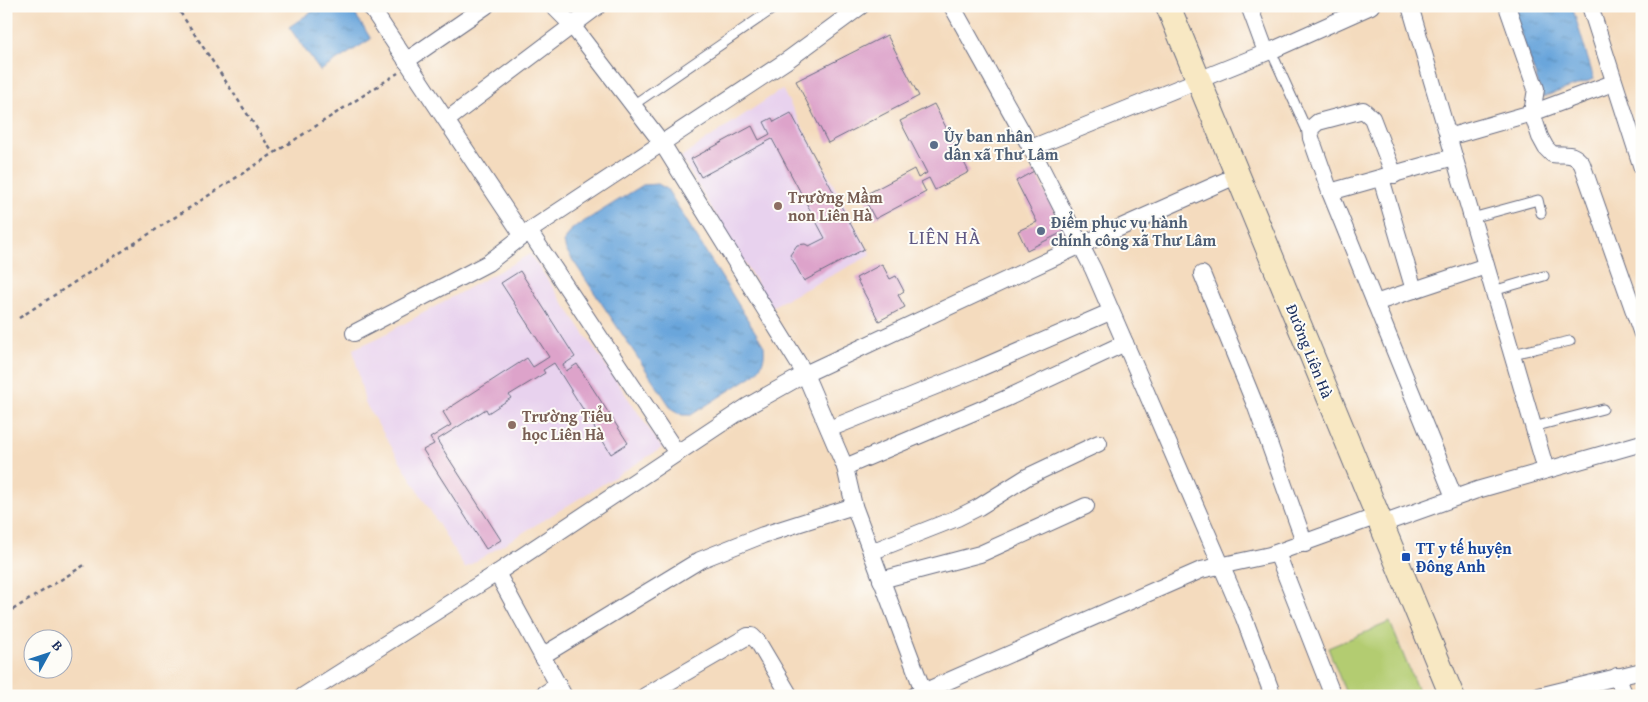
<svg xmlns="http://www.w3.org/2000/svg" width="1648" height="702" viewBox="0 0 1648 702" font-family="'Gentium Book Plus',serif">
<defs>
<pattern id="water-ripples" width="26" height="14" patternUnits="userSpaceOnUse" patternTransform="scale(1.25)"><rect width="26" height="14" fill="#6aa6db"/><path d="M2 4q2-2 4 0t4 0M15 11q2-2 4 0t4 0" fill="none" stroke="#5688b5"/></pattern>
</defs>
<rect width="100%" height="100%" fill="#fdfcf7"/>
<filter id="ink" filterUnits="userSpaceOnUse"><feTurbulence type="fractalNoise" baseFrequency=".02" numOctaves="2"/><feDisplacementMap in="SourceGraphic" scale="10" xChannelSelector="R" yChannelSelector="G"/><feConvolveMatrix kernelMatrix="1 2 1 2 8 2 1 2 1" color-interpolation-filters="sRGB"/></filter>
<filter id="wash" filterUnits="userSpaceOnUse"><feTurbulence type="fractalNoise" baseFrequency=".0096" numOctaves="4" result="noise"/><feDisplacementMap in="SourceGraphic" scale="20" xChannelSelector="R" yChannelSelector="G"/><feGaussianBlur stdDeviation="1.12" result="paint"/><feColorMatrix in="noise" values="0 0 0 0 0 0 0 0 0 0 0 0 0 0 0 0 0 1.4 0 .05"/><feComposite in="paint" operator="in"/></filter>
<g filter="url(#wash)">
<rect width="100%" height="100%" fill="#f4dbbe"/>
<g fill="#e8d2ee">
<path d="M782,89L871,255L771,307L681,157Z"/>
<path d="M530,254L662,448L465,568L365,403L353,349L380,337Z"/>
</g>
<path fill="#b3cc71" stroke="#677e68" d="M1390,622L1420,696H1347L1328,648Z"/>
<g fill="url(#water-ripples)" stroke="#426a9c">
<path d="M320,6H350L371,39L320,71L289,27Z"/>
<path d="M1511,6H1572L1594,79L1543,97Z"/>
<path d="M658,184L667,189L764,346C765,358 763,365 755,374L691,415H682L672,409L566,250L564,242L572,229L643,185Z"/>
</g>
<g id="blocks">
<g fill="#dda3ca">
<path d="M887,35L919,96L828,143L796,81Z"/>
<path d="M934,104L969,172L935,190L929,178L921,182L926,192L875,219L863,196L914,169L918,178L927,173L900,121Z"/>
<path d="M791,113L864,249L804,281L790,255L797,245L805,244L809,246L825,238L772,139L701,177L691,159L752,126L759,140L770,134L764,122L772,118L774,122Z"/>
<path d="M1034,171L1065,231L1027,250L1018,231L1037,222L1016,181Z"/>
<path d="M882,264L890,279L896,276L904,291L898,295L905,307L879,321L856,278Z"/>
<path d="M520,271L575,357L563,365L566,371L577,364L628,443L611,454L554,363L543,370L545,373L509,395L511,398L488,413L486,409L437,440L501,540L486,549L423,450L434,444L430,438L451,425L443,412L527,358L533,367L549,357L501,283Z"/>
</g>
</g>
</g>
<g filter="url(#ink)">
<use href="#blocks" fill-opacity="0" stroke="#676b80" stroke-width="1"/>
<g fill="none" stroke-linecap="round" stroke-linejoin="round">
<g stroke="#676b80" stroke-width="11">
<g id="lane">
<path d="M1271,51L1309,135"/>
<path d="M633,105L777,6"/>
<path d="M1472,218L1538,200L1541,213"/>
<path d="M1493,291L1544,276"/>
<path d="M1512,354L1570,341"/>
<path d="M1533,427L1603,409"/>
</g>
</g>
<g stroke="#676b80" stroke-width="18">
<g id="street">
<path d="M370,6L523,236"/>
<path d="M553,6L571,24L662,143L805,374L845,467L854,506L925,696"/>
<path d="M952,6L1031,148L1093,269L1244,618L1273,696"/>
<path d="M1249,6L1266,52"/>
<path d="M1410,6L1546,470"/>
<path d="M1507,6L1536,89L1532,113L1540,137L1546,148L1552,154C1567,156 1572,151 1582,164L1642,334"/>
<path d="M1590,6L1642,168"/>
<path d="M406,61L486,6"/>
<path d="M447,120L598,6"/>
<path d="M1448,137L1532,113L1613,83"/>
<path d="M1031,148L1275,49L1371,6"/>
<path d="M1394,175L1372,118L1363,110L1318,122L1310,129L1311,138L1330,192L1454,497"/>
<path d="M1381,178L1414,290"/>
<path d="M1330,192L1454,157"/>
<path d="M529,231L677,453"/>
<path d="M1202,274L1256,407L1305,544"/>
<path d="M1375,303L1486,266"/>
<path d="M354,333L488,263L529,231L789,59L861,6"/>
<path d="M829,429L978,369L1110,312"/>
<path d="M845,467L1005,399L1125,343"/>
<path d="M1382,524L1477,490L1642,443"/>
<path d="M871,552L957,518L979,507L1027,477L1099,443"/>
<path d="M1277,553L1333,696"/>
<path d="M497,573L564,696"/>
<path d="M881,580L980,554L1086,506"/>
<path d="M542,656L700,560L763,535L854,506"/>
<path d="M1617,676L1625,696"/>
<path d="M303,696L497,573L748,406L805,374L1081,245L1238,175"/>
<path d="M541,696L558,685"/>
<path d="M645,696L748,636H752L758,642L790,696"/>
<path d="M914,696L1201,570L1270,555L1378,516"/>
<path d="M1539,696L1642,671"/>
</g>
</g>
<g stroke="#676b80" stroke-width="26">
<path id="secondary" d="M1168,6L1452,696"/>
</g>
<g stroke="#676b80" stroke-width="2.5" stroke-dasharray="4 4" stroke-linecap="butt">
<path d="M176,6L273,153"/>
<path d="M19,318L398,73"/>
<path d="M6,614L86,564"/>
</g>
<use href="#lane" stroke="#fff" stroke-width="9"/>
<use href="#street" stroke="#fff" stroke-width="16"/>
<use href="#secondary" stroke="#f8e8c3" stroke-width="24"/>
</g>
</g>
<g fill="#5c6f8a" stroke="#fdfcf7" stroke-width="2">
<circle cx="934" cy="145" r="5"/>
<circle cx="1041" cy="231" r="5"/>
</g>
<g fill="#8d6e63" stroke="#fdfcf7" stroke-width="2">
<circle cx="778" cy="206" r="5"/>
<circle cx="512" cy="425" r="5"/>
</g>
<rect fill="#1a4fb4" stroke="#fdfcf7" stroke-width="2" x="1401" y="552" width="10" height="10" rx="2.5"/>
<g text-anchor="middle" stroke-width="4" stroke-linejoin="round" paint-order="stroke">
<g font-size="16" font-weight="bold" fill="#4e5e75" stroke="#fdfcf7" text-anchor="start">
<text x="944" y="142">Ủy ban nhân<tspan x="944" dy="18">dân xã Thư Lâm</tspan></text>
<text x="1051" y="228">Điểm phục vụ hành<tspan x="1051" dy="18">chính công xã Thư Lâm</tspan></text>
</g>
<g font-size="16" font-weight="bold" fill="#785e54" stroke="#fdfcf7" text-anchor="start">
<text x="788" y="203">Trường Mầm<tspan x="788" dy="18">non Liên Hà</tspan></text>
<text x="522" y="422">Trường Tiểu<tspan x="522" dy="18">học Liên Hà</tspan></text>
</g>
<g font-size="16" fill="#1b2f5e" stroke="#fdfcf7">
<text transform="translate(1310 351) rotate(68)" y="6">Đường Liên Hà</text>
</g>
<g font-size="16" font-weight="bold" fill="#164399" stroke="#fdfcf7" text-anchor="start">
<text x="1416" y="554">TT y tế huyện<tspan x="1416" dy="18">Đông Anh</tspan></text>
</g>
<g font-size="19" letter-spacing="1" fill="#5f5884" stroke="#fdfcf7">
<text x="945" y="244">LIÊN HÀ</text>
</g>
</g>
<rect width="1648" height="702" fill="none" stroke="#fdfcf7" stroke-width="25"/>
<g transform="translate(48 654) rotate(50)"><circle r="24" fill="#fdfcf7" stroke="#a3aaba"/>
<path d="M0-4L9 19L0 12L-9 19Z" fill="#1f6fb2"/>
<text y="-8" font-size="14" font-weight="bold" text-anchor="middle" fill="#1b2f5e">B</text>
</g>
</svg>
